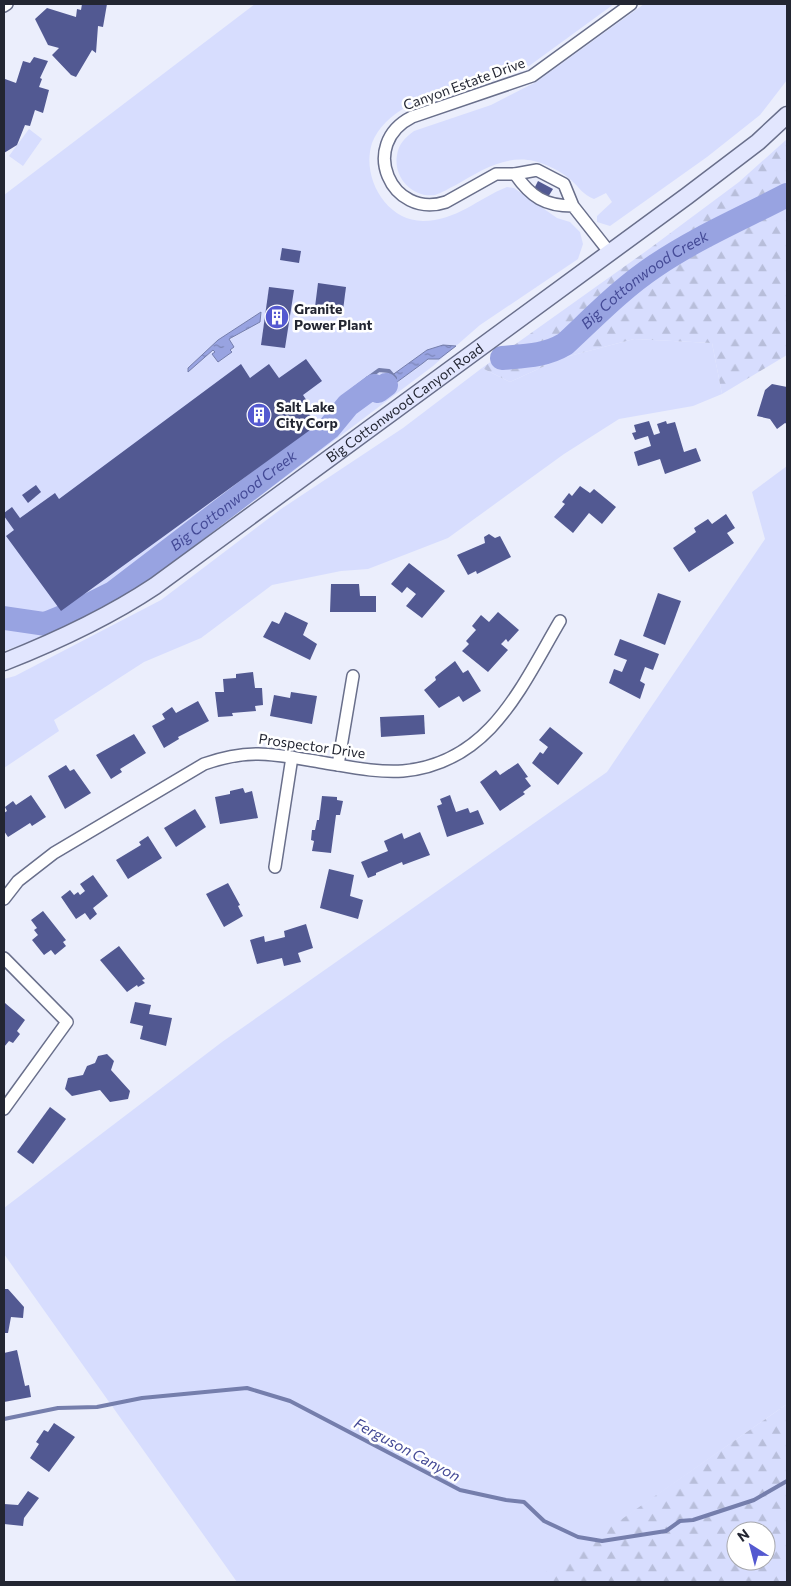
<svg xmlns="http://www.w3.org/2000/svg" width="791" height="1586" viewBox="0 0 791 1586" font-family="Commissioner,sans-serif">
<defs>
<pattern id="forest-firs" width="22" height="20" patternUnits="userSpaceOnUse" patternTransform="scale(1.25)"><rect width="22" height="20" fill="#d7ddfe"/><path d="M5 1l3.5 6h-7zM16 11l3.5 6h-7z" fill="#b8beda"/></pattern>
<pattern id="water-ripples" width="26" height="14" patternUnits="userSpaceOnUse" patternTransform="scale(1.25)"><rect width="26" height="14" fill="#98a3e1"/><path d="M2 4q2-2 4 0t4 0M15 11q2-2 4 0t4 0" fill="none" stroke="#7c85b7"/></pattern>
</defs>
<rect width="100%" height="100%" fill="#ebeefc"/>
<g fill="#d7ddfe" fill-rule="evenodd">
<path d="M255,4H614L529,66L406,107C392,115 378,127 372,143C361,177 386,221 423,221C456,221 479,198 507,187L514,188L557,218L570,222L580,232L583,244L578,259L480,325L433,366L168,566L70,627L4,651V195ZM261,312L260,322L229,340L230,350L215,351L214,349L188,371V368L218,340ZM455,346L439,359H428L423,363L368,404L357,390L384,381L427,350Z"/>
<path d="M644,4H787V80L760,115L707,157L610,226L597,222V216L612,202L606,193L594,199C583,195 579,187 571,180C561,171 546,164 534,161C506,154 478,172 456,185C449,188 442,193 435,195C412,198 393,177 397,155C399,143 405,138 414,131L491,105L536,82Z"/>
<path d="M29,129L42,139L23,166L9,156Z"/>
<path d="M634,339L712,343L722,394L693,406L619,419L564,454L448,538L368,569L341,571L272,585L201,638L144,662L54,720L59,731L4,768V679L15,676L161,600L281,509L403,428L482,368L510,382L562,358Z"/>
<path d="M787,466V1404L533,1582H237L4,1254V1208L222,1042L607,772L765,539L752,492Z"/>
</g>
<g fill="url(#forest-firs)" fill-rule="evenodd">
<path d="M787,139V355L722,394L712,343L634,339L562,358L510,382L482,368L649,249L739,182Z"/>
<path d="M787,1404V1582L533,1581ZM736,1531H766V1561H736Z"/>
</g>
<g fill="url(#water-ripples)" stroke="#757eac">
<path d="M261,312L260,322L229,339L234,347L230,350L232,352L218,362L212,354L215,352L213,350L188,372V368L218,340Z"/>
<path d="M443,345L456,346L439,359H428L423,363L367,404L357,390L363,386L366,389L380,377L384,381L427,350Z"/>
</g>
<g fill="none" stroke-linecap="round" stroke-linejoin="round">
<g stroke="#757eac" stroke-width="4">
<path d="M368,378L379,370L389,371L395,378"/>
<path d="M347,406L355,388L368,378L374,386"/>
<path d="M329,428L368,399"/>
<path d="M4,1419L58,1408L97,1407L142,1398L247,1388L290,1401L460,1490L506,1500L524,1502L544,1521L578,1537L602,1541L666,1531L680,1521L693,1520L754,1500L787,1481"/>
</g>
<g stroke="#98a3e1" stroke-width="24">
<path id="s1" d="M502,358C525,356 545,356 565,344C594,317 622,288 655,266C696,238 743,218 787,195"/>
<path id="s2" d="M4,618L45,624L79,610L113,593L329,428L348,405L374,386L378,391L386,385"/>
</g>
</g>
<g fill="#525992">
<path d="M82,4H107L103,27L98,26L96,53L92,50L76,77L71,75L52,55L59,48L48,45L35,19L47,8L76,17L77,9L81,10Z"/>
<path d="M34,57L48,61L40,78L42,79L39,87L49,90L43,113L35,110L30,126L25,125L17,145L4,153V84L5,79L16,83L23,61L30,63Z"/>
<path d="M538,181L553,189L548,197L534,189Z"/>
<path d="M282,248L301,251L299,263L280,260Z"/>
<path d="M318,283L346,287L343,310L315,307Z"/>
<path d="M269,287L294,290L285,348L261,345Z"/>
<path d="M306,359L322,381L303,395L307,401L302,404L317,425L61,611L6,536L14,530L4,516V513L12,507L20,518L55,493L59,499L241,364L250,378L269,364L279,378Z"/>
<path d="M772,384L787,387V424L785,423L777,429L770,419L757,416L765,390Z"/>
<path d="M649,421L654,435L660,433L657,424L666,421L667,424L675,422L684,452L696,448L701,461L665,474L660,459L638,466L634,452L651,446L648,436L635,440L632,433L636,432L634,425Z"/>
<path d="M36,485L41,492L28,503L22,495Z"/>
<path d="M580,486L590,493L594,489L616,507L602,524L589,513L573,533L554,517L565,504L562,502L569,493L572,496Z"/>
<path d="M726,514L735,528L727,533L734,543L689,572L673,548L696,532L694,528L708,519L712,524Z"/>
<path d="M489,534L495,538L500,536L511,557L477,574L476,571L468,575L457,555L485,543L484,537Z"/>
<path d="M409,563L445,591L422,618L406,606L416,594L407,587L402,593L391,584Z"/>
<path d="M331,584H359L360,596H376V612H330Z"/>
<path d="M658,593L681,601L665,645L643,636Z"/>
<path d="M285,612L308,623L303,635L317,644L310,660L263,637L272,621L279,624Z"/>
<path d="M498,612L519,630L508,642L506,639L501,644L508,650L488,672L462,651L469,644L466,641L476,630L472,626L481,615L489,622Z"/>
<path d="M620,639L659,654L653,670L645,667L640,681L645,684L640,699L609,683L614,669L622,672L627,660L614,655Z"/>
<path d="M455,661L463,673L468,670L481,691L463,702L459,696L439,708L424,690L436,680L435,677Z"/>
<path d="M253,672L255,688H262L263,705L255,706L256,711L232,713L233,716L218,717L215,692H224L223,679L236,678V674Z"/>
<path d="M291,692L317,696L312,724L270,716L274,695L290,698Z"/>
<path d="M198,701L209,721L178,737L179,739L164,748L152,726L165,719L162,714L172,707L176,713Z"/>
<path d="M424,715L425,734L381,737L380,717Z"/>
<path d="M550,727L583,753L558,785L532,763L540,752L543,754L548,747L539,740Z"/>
<path d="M134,734L146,753L120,769L122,772L111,779L96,755Z"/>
<path d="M518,763L528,777L525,778L531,786L523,792L525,794L500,811L480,782L496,770L500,775Z"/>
<path d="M66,765L70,771L74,769L91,793L65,809L48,776Z"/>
<path d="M243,788L245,793L252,791L258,818L220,824L215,797L230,794V791Z"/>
<path d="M31,795L46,817L32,826L30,823L8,837L4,831V813L7,811L5,807L13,801L16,805Z"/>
<path d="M450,795L456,812L468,808L470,813L478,810L484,824L447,837L437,806L442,804L440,799Z"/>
<path d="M322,796L337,797V800L343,801L340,815H336L331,853L312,851L314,841L311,840L312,830H315L317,820H319Z"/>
<path d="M195,809L206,827L176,847L164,828Z"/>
<path d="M420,832L430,855L403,865L402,862L376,873V875L368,878L361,862L388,851L384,841L402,833L404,839Z"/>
<path d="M148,836L162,858L128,879L116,860L141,845L139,842Z"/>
<path d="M329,869L354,875L350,896L363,900L358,919L320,908Z"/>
<path d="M93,875L108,896L93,908L97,914L90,920L85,913L76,919L61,897L70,890L74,895L78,892L80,895L85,891L80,884Z"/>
<path d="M228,883L240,905L238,906L243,916L224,927L206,894Z"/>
<path d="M43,911L66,940L63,942L66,946L55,955L51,950L44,955L32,940L38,935L34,930L37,928L31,920Z"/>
<path d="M306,924L313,948L298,953L301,962L284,966L282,958L257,964L250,940L264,936L265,942L285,937L284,931Z"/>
<path d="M119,946L145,979L142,980L145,983L138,987L137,985L127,992L100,960Z"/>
<path d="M135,1002L151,1005L149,1014L172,1018L166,1046L140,1039L143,1026L130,1023Z"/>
<path d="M5,1003L25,1020L17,1031L20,1034L13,1043L9,1041L4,1047Z"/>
<path d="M107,1054L114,1061L111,1070L130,1091L128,1099L110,1102L100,1090L72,1096L65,1089L68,1078L83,1075L87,1066L95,1063L98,1056Z"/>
<path d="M50,1107L66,1119L33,1164L17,1152Z"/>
<path d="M4,1289H8L24,1307L23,1318L11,1317L8,1333H4Z"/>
<path d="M17,1350L25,1386L29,1385L31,1397L4,1402V1353Z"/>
<path d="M54,1423L75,1437L49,1472L30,1458L39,1444L36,1442L44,1430L48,1432Z"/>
<path d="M28,1491L39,1498L24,1518L23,1526L4,1524V1504L18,1505Z"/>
</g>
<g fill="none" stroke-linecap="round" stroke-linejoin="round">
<g stroke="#696f8b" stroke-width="14">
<g id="minor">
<path d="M4,6L7,4"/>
<path d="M515,174H496L446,202C391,220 358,144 412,117L532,76L631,4"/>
<path d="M573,206C545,206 531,197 515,174L537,170L564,184L573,206L610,253"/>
<path d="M338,765L353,676"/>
<path d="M275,867L292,757"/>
<path d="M4,899L18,881L54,853L204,764C249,748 274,754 320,762C346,766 376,773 403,771C490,763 521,687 560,621"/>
<path d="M4,958L67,1022L4,1109"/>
</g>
</g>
<g stroke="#696f8b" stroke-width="19">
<g id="secondary">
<path id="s3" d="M4,662C57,641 107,618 155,586L687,196L758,142L787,115"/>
</g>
</g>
<use href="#minor" stroke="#fff" stroke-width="11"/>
<use href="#secondary" stroke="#e2e6fe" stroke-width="16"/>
</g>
<defs>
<g id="building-disc" transform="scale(1.25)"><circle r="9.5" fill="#5459d0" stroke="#fff"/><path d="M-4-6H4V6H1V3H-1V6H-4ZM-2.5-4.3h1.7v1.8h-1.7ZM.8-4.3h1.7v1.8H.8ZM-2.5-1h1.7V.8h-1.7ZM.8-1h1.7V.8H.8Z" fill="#fff"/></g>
</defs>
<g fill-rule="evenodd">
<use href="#building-disc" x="277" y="317"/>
<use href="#building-disc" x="259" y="415"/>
</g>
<g text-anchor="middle" stroke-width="5" stroke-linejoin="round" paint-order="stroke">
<g font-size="14" fill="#232632" stroke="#fff">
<text transform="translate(464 84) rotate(-20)" y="5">Canyon Estate Drive</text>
<text dy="5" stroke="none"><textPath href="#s3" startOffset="479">Big Cottonwood Canyon Road</textPath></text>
<text transform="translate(312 746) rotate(8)" y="5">Prospector Drive</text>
</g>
<g font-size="14" font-weight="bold" fill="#232632" stroke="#fff" text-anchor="start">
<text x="294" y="314">Granite<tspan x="294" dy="16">Power Plant</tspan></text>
<text x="276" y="412">Salt Lake<tspan x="276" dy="16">City Corp</tspan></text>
</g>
<g font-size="15" font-style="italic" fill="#444a96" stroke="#fff">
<text dy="5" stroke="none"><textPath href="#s1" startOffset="168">Big Cottonwood Creek</textPath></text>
<text dy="5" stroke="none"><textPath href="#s2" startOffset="268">Big Cottonwood Creek</textPath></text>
<text transform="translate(407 1450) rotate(28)" y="5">Ferguson Canyon</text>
</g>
</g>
<rect width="791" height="1586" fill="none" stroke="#232632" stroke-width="10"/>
<g transform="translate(751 1546) rotate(324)"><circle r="24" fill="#ffffff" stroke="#a7a8ad"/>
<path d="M0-4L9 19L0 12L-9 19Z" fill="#5459d0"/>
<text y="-8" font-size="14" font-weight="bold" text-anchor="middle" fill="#232632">N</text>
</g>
</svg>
